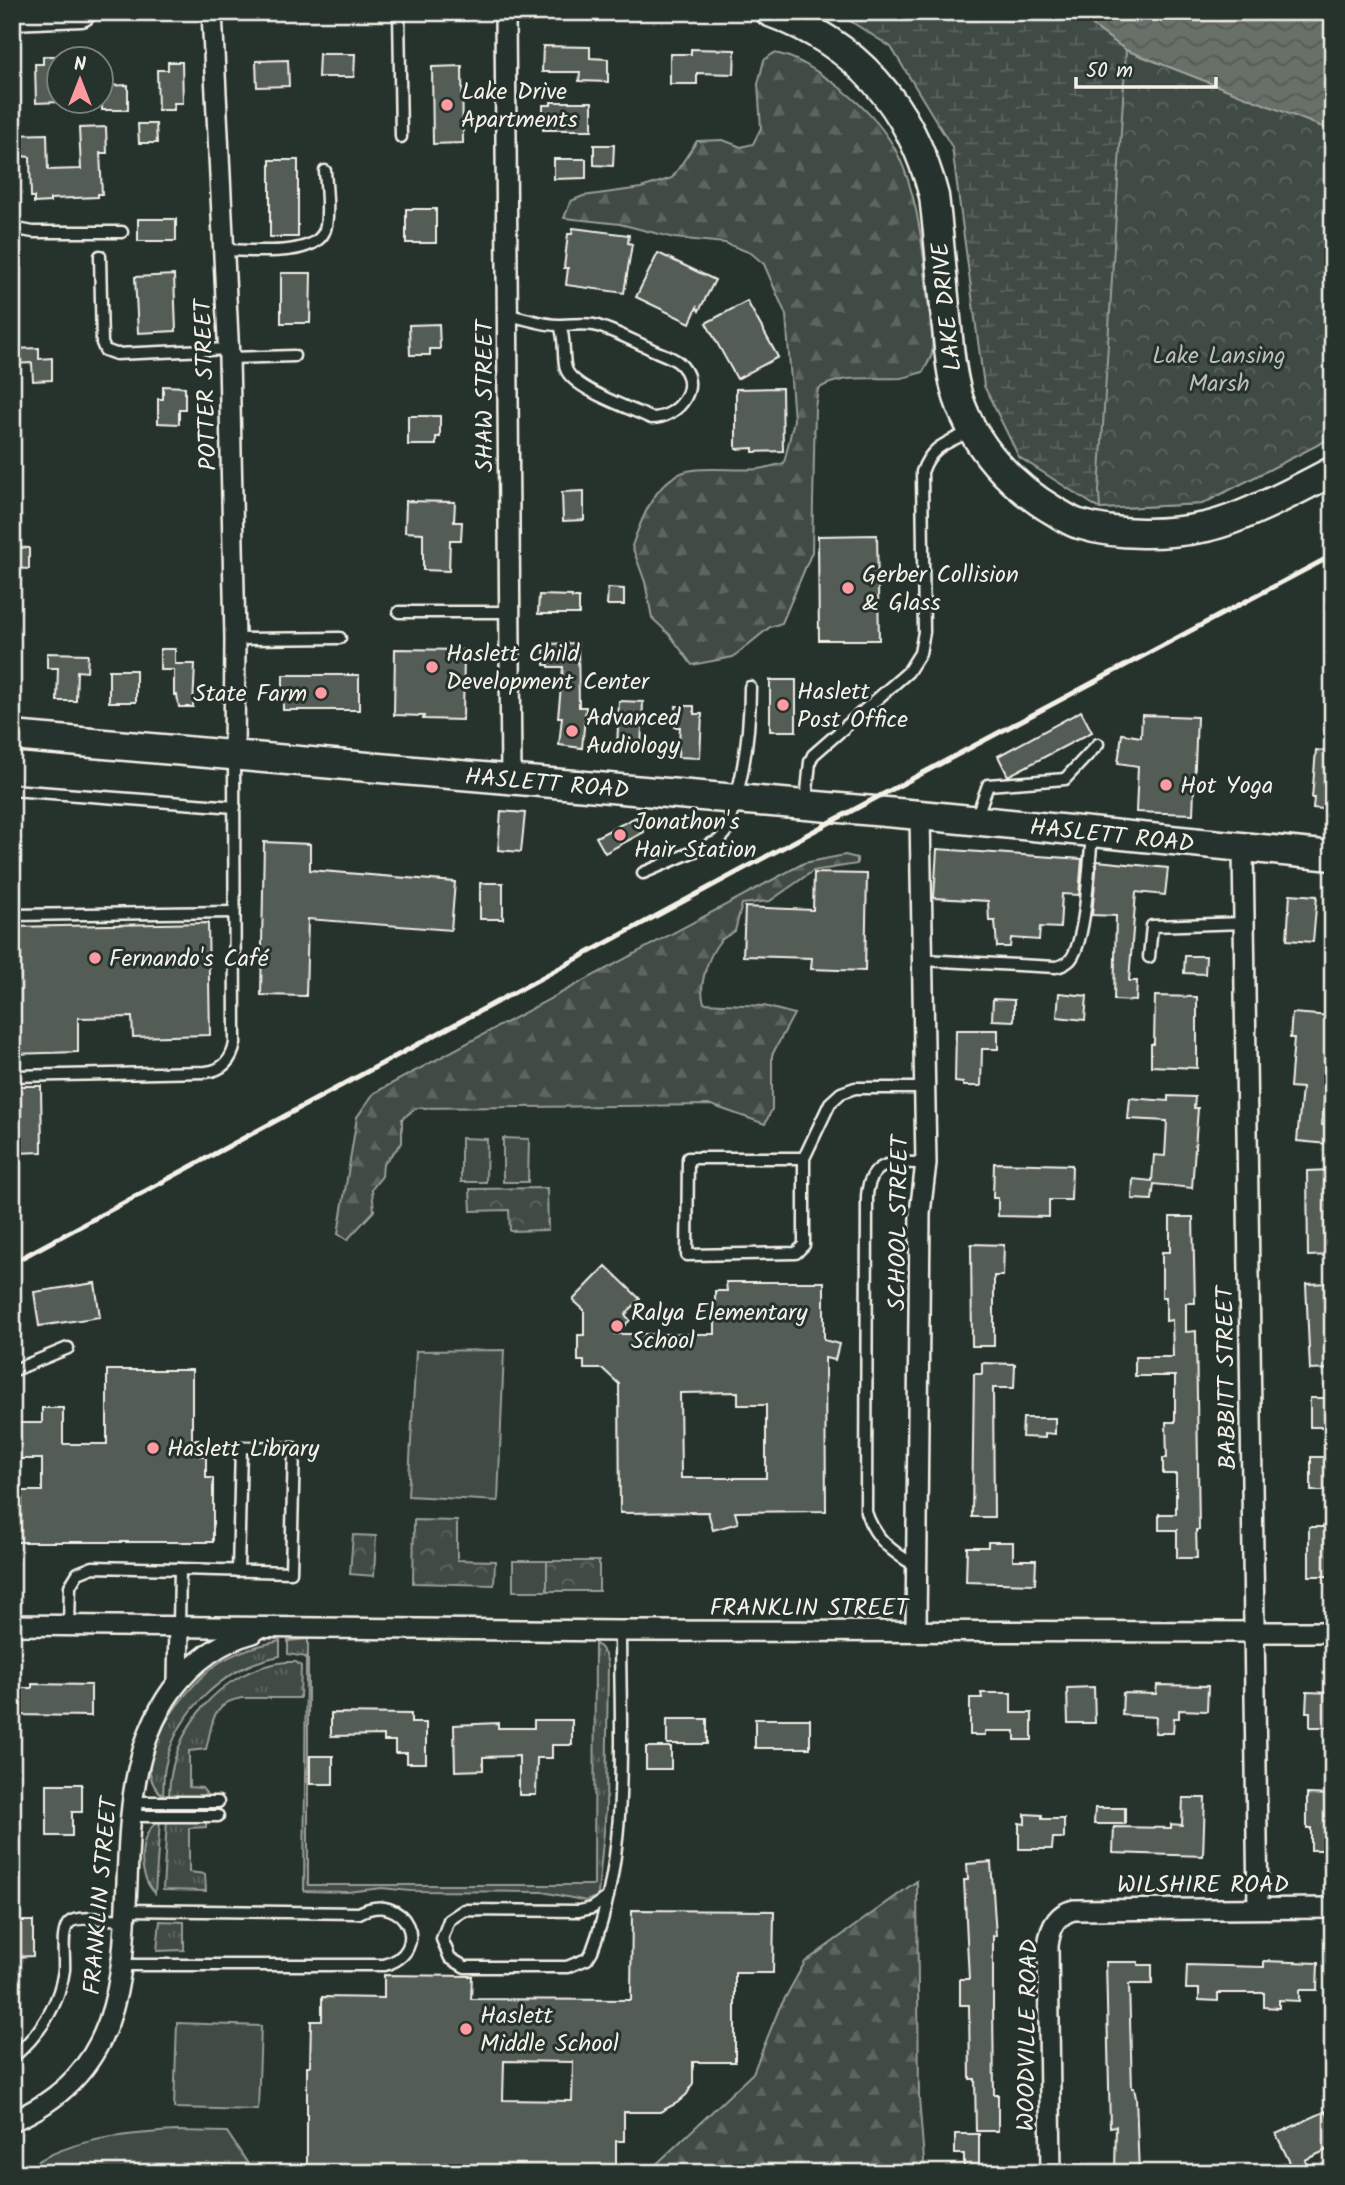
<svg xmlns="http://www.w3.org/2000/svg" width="1345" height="2185" viewBox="0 0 1345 2185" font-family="Kalam,sans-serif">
<defs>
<pattern id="grass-tufts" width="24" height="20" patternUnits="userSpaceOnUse" patternTransform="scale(1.75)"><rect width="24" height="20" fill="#414b45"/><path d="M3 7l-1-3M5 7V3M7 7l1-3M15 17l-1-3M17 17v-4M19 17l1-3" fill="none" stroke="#5d6560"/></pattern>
<pattern id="forest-firs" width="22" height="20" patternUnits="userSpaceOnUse" patternTransform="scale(1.75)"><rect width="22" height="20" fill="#414b45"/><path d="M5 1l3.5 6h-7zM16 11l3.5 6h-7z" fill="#5d6560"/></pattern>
<pattern id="wetland-marsh" width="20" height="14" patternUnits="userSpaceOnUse" patternTransform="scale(1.75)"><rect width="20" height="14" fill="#414b45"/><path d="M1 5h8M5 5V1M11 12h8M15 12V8" fill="none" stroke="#5d6560"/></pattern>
<pattern id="park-crowns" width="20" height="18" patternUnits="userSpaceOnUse" patternTransform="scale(1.75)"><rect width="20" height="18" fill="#414b45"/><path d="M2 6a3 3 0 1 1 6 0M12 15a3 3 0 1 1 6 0" fill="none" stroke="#5d6560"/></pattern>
<pattern id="water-waves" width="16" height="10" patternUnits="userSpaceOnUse" patternTransform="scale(1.75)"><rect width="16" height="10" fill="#676f68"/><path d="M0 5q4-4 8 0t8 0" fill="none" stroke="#565a55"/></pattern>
</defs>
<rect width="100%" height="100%" fill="#26332d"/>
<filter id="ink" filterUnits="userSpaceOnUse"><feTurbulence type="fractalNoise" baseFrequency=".0143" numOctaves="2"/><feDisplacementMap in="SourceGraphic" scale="14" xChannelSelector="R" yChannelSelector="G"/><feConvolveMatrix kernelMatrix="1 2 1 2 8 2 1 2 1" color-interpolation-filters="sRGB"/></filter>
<g filter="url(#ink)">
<g fill="url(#grass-tufts)" stroke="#9a9e96" stroke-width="2">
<path d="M308,1639V1885H594L595,1643C603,1649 607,1656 608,1666L606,1810L598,1894L596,1897L586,1901L543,1892L410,1891L382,1888L347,1892L304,1891L306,1657L288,1654V1641Z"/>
<path d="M280,1641V1656C225,1666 176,1712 165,1767C163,1776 164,1786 163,1795C121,1765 190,1681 220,1662C238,1651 259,1645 280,1641Z"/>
<path d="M286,1662H296L301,1666L300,1698H243C210,1702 213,1724 206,1749L189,1751V1787L202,1788L206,1793L203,1796H169C170,1731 219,1669 286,1662Z"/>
<path d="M167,1819L206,1821V1827L189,1828V1872L205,1874L206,1891L163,1890Z"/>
<path d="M160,1820L155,1893C137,1876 137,1833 160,1820Z"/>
<path d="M160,1921L184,1922V1950L157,1951Z"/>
</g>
<g fill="url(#forest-firs)" stroke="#9a9e96" stroke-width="2">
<path d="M774,53C797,57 813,69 831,81C856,99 879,121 894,147C916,186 924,250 927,294C929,312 934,334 932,353C931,359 926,366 923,372C916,374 908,377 901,378C872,380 843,373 818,389L815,407L812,552L782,623L770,627L733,657L692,665L670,635L652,618L645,582L632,546C642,517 658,474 693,470C715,467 737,471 758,469C767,468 776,465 784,463L794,420L786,315L764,264L751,253L725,243L674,238L620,224L564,218L571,201L583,196L641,188L672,178L697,141L723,140L741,147L753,144L761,128L758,84L764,60Z"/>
<path d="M845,855L857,858V864L813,871L770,901L742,904L735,931C731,934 724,937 720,941C708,956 698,985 704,1003L764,1006L794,1014L772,1055V1109L765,1124L711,1105L416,1108L402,1119V1143L383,1164L382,1176L372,1189L374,1211L347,1240L338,1234L357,1117L374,1093L804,863Z"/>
<path d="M917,1881L919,2098L925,2173H647L753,2073L779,2009L805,1962Z"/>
</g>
<path fill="url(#wetland-marsh)" stroke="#9a9e96" stroke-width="2" d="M836,12H1074L1126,50L1333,131V437L1202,504L1100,509L1019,457L984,386L952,147L891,47Z"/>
<g fill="url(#park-crowns)" stroke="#9a9e96" stroke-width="2">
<path d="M1126,50L1333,131V437L1202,504L1100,509L1099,491Z"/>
<path d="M547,1188L548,1230L510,1231L509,1210L471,1211L470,1189Z"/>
<path d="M414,1520L457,1521V1560L495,1561L494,1585L413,1583Z"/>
<path d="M353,1535L376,1536L374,1576L350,1574Z"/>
<rect x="547" y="1561" width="52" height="30"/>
</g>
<g fill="#414b45" stroke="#9a9e96" stroke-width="2">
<path d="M461,1138L487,1139L486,1182H461Z"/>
<path d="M503,1138L529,1139L528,1182H503Z"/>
<path d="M504,1350L498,1501L408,1496L416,1351Z"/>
<rect x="513" y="1561" width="34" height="30"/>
<path d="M177,2023L261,2026L258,2110L174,2108Z"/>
<path d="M176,2131L227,2132L254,2173H19C66,2139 120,2134 176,2131Z"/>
</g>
<path fill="url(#water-waves)" stroke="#9fa39b" stroke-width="2" d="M1074,12H1333V131L1126,50Z"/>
<g fill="#525c55" stroke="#f4f1e8" stroke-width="2" fill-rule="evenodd">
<path d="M543,46L590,47V58L608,59V82L579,81L580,72H542Z"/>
<path d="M691,49L735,50L734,74L697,73V84H670V54H691Z"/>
<path d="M319,54H355L354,77H318Z"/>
<path d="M43,56H57V64H60V102L36,103L35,64H43Z"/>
<path d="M288,60L289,86L257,87L256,61Z"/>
<path d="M168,62H182L183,103H174V110H158L157,70H168Z"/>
<path d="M462,66L463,143L433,144L432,67Z"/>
<path d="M128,85V110H102V86Z"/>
<path d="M551,102H592V130H543V105H551Z"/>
<path d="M138,124H156L157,143H139Z"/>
<path d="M106,127L107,153H100L102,194H98V197L50,199V202L34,203V197H31L30,157L12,155V135L47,134L48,170L81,169L79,128Z"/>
<path d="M594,145H614L613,166L594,165Z"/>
<path d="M554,159H586V178L554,179Z"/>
<rect x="270" y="160" width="28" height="77"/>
<rect x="406" y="209" width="30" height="34"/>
<rect x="138" y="219" width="38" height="22"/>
<path d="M573,228L629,235L628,243L632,244L624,293L566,285L568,268H564L568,234H572Z"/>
<path d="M658,253L715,280L699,311L697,307L690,323L636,297Z"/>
<path d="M281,273H311L310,323H281Z"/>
<path d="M174,275L176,331L138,333L135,277Z"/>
<path d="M747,301L778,357L737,379L706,323Z"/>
<path d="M439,324L440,349H430V355H410L409,325Z"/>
<path d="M39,348V359L52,358V380L33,381L32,363L12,364V349Z"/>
<path d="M163,386L185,387V409H179V424L158,423V399H163Z"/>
<path d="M782,388L783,451L753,452V448L736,449V389Z"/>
<path d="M408,416H440V437H436V445H408Z"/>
<path d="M584,491V520L563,521L562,492Z"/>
<path d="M406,501L455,502L454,522H462L461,540H450L449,571L423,570V533L405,532Z"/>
<path d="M877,535L879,640H819L818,536Z"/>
<path d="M12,547L29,548V569L12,568Z"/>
<path d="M608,588L624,589V605H607Z"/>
<path d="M539,595L572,596V598H579V614H538Z"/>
<path d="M578,643L579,707H586L582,748L559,745L562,717H558L563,667H549V665H544V644Z"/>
<path d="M160,649H175V664H195L193,707H179L177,695H174V670H160Z"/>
<path d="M395,649L464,650L463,720L423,719L424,716L394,715Z"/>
<path d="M47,653L88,654L87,672L77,671L76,701H57L58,668H47Z"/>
<rect x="109" y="670" width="27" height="32"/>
<rect x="283" y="675" width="76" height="35"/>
<rect x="770" y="680" width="26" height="51"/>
<path d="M619,701L643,702L641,749L617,748Z"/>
<path d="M676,706H694V714H702L700,758L678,757L680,727H675Z"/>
<path d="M1081,711L1092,732L1008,776L998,756Z"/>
<path d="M1142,715L1197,717L1193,814L1136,812L1138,766L1118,763L1122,734L1141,737Z"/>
<path d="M1316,750L1333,752V810L1313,808L1314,798H1312Z"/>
<path d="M501,811L525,813L521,852L498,850Z"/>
<path d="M636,817L644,832L605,853L596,837Z"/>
<path d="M264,842L310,844V870L455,882L451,930L308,919L306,996L261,995Z"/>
<path d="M937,849L1082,859L1079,895L1062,894L1060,928L1040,927L1039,940L1011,938L1010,947H997L995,921H989L988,901L934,898Z"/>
<path d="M1097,861L1168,868L1165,895L1136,892L1129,981H1137L1136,1001L1114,1000L1116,916L1092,915Z"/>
<path d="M814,873L867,874L865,971L811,969L812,958L743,956L745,907L813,910Z"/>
<rect x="480" y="883" width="23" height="36"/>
<path d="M1290,894L1317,896L1313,942L1287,940Z"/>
<path d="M208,923L210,1035L133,1037L132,1017L78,1018V1052L12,1054V927Z"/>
<path d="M1185,956H1206L1205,974L1184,973Z"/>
<path d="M1059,993L1087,996L1085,1020L1057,1017Z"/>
<path d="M1155,996L1197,997V1068L1151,1066V1044H1154Z"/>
<path d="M993,999L1014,1000V1021L992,1020Z"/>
<path d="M1292,1013L1331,1016L1322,1125L1330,1126L1328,1144L1297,1141L1302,1088L1290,1087L1294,1038H1290Z"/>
<path d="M956,1030H998V1049H982L981,1086H963V1083L955,1082Z"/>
<path d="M15,1086H41L42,1152L16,1153Z"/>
<path d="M1168,1096L1195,1097L1194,1108H1198L1192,1188L1154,1184L1152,1200L1132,1199L1133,1179L1152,1181L1154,1155L1165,1156L1167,1121L1128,1119L1130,1098L1168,1101Z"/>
<path d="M994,1163L1072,1165L1071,1200H1049V1217L998,1216V1198H993Z"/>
<path d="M1330,1170V1176H1333V1191H1330L1328,1200L1330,1232H1333L1331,1255L1308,1256L1307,1171Z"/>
<path d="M1170,1217H1193L1195,1303H1186V1332L1196,1331L1199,1530H1196L1197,1558H1177V1530H1159V1514H1176V1474H1163V1458H1167L1166,1422H1175V1376H1135V1357H1173L1172,1320L1166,1321V1297H1162V1252H1170Z"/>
<path d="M971,1244L1004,1245L1003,1276H994V1346H972Z"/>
<path d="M606,1266L640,1299L625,1315L630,1320L616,1334H715V1291H727L726,1282H824V1340L839,1344L835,1360L825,1358L826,1511L735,1512L738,1523L713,1530L708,1512L620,1513L619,1384L603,1369H584V1361H578V1335H584V1310L573,1300ZM738,1392V1405H766V1478H681L680,1393Z"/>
<path d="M95,1283L100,1317L39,1326L34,1292Z"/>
<path d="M1333,1283L1331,1369L1310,1370L1306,1284Z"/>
<path d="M982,1363L1015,1364L1014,1388H993L994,1517H972L974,1374H982Z"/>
<path d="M107,1370H192V1440H199V1456H206V1478H213V1542H12V1504H22V1491H42V1459H12V1423H42V1408H63V1444H107Z"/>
<rect x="1310" y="1398" width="22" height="29"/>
<path d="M1023,1418H1055V1434L1045,1433V1438L1022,1437Z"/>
<rect x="1311" y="1457" width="22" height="34"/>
<rect x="1309" y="1527" width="24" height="49"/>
<path d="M988,1542H1013V1560H1036L1035,1584L966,1582L967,1547H988Z"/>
<path d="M32,1684L91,1685V1716L12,1715V1688H32Z"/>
<path d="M1157,1685L1208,1686L1207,1711L1179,1710V1718H1174L1173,1733H1155L1156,1717L1122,1715L1123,1693L1156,1694Z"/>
<path d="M1094,1687L1095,1723H1068L1067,1688Z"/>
<path d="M1307,1692L1333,1693L1331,1727H1310V1712H1306Z"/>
<path d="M981,1693H1011V1713H1032V1740H1015V1731H985V1735H970V1698H982Z"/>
<path d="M331,1713L411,1714V1723H426V1763H407V1753H395V1741H384V1735L331,1736Z"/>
<rect x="667" y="1719" width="40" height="25"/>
<rect x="755" y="1719" width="55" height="29"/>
<path d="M534,1720H572V1745H552V1758H537L536,1795H519V1756L483,1757V1770L455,1771L454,1725L498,1723V1728H534Z"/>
<rect x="646" y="1747" width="25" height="22"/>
<rect x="310" y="1756" width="23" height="28"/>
<path d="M47,1784H82V1812H72V1836H47Z"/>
<path d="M1307,1794L1332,1795L1333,1850H1311V1828H1307Z"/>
<path d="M1183,1798H1205L1203,1856L1113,1853L1114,1827L1171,1828V1824L1182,1825Z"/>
<path d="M1095,1808H1125V1824H1094Z"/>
<path d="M1025,1814L1042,1815V1819H1064V1838H1053L1052,1849H1019V1823L1025,1824Z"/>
<path d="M991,1862L996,1936H993V2005L994,2095H998V2131H976L975,2079H970L969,2005H960V1979H969L964,1880H968L967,1864Z"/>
<path d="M632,1910L774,1911L773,1973H735V2062H693V2083L687,2094L677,2103L660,2112H624V2141H616V2173H429V2167H397L396,2173H307V2066H310L311,2021H322V1997L384,1998V1975L472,1976L471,1999L631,2000ZM504,2061L573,2062L572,2101L503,2100Z"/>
<path d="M12,1921H33V1956L12,1957Z"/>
<path d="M1264,1961L1318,1963L1317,1990H1299V2001L1279,2000V2008L1264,2007V1993H1218V2001L1199,2000V1989H1186L1187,1965L1264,1967Z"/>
<path d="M1106,1962H1138V1965H1152V1984H1129L1132,2088H1134L1136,2098L1139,2173H1115L1116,2126L1110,2127Z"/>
<path d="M1326,2111L1333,2126V2147L1305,2160L1311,2173H1295L1276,2134Z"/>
<path d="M955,2134H979V2173H964V2154H955Z"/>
</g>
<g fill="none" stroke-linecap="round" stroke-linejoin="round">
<g stroke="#f4f1e8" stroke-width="15">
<g id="lane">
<path d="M399,12L401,137"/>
<path d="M12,228L33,232H122"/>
<path d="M224,250C248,250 312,258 324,232C330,220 326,186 325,171"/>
<path d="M100,256L102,343L105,350L116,354L229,349"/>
<path d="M508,315C525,318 545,326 561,325C573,325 582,323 594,325C613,330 631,340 649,348C658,353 670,356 678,362C704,384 680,418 651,418C632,409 573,389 566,369C562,355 566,340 560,326"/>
<path d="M229,358L294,356"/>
<path d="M399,612H510"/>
<path d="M235,639L340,638"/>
<path d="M12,790L235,807"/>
<path d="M806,801L810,762L813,755L908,672L920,653L924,632L922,472C931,446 947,443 969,432"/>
<path d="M976,818L988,785L1065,779L1098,744"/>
<path d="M643,873L718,841L725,834C742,787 750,736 750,687"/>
<path d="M12,915L234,912"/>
<path d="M1149,957L1152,926L1245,923"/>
<path d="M923,960L1056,967C1061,966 1066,964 1070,960C1086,943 1089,862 1092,836"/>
<path d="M12,1076L206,1072C223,1070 232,1060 235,1043L234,756"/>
<path d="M804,1158H688L687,1255L796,1253L804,1245V1158L830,1103L841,1093L855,1088H925"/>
<path d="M12,1371L68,1348"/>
<path d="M916,1566C892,1552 875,1539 866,1512L867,1196C870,1158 896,1163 926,1163"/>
<path d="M69,1626L70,1586L78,1573L93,1567L180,1569"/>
<path d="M179,1626L180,1569L291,1572L294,1448L241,1447L238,1571"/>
<path d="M133,1802H218"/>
<path d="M132,1816H218"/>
<path d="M608,1897L592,1908L579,1911L464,1910L449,1920L442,1939L450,1958L465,1967H567L587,1959L592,1951C630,1850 620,1737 620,1631"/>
<path d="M122,1965H384C434,1952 405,1889 359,1913L125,1910"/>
<path d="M12,2058C39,2035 59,2005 64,1970C65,1957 60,1930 70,1922C79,1915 113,1920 125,1920"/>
</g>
</g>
<g stroke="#f4f1e8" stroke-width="24">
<g id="street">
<path d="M212,12L229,358L235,639L234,755"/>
<path d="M505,12L511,780"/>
<path d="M1243,848L1258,1908"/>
<path d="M12,1625L620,1631L1333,1632"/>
<path d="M916,1631L920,1213L926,1163L920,815"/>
<path d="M178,1682L179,1626"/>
<path d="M12,2121C196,2043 76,1823 172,1690C193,1662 219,1642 253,1633"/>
<path d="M1051,2173L1048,1946C1050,1929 1056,1914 1074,1910L1333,1908"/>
</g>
</g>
<g stroke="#f4f1e8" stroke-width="33">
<g id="secondary">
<path d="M770,12C858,44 911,106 934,196C939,236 942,277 946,318C949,345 950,371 958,397C974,446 1011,486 1056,512C1063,516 1071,522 1079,524C1118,536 1166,535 1206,527C1242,519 1299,489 1333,471"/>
<path d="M12,15L81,12"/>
<path d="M12,736L920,815L1333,856"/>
</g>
</g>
<use href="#lane" stroke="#26332d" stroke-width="10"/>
<use href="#street" stroke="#26332d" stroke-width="19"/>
<use href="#secondary" stroke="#26332d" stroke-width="28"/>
<path stroke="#f4f1e8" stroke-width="5" d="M12,1263L810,833L1333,555"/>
</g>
</g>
<g fill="#ff9aa2" stroke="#26332d" stroke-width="2.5">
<circle cx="447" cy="105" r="7"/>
<circle cx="848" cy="588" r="7"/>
<circle cx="432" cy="667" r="7"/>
<circle cx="321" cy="693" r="7"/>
<circle cx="783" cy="705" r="7"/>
<circle cx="572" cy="731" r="7"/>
<circle cx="1166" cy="785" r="7"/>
<circle cx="620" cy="835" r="7"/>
<circle cx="95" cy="958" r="7"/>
<circle cx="617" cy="1326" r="7"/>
<circle cx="153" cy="1448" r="7"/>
<circle cx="466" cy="2029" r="7"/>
</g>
<g text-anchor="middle" stroke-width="6" stroke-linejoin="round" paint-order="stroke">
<g font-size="24" fill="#f4f1e8" stroke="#26332d" text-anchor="start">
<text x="461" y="99">Lake Drive<tspan x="461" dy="28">Apartments</tspan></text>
<text x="862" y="582">Gerber Collision<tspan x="862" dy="28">&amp; Glass</tspan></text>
<text x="446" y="661">Haslett Child<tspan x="446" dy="28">Development Center</tspan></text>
<text x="797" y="699">Haslett<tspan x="797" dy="28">Post Office</tspan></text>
<text x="307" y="701" text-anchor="end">State Farm</text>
<text x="586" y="725">Advanced<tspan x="586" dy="28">Audiology</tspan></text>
<text x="1180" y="793">Hot Yoga</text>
<text x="634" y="829">Jonathon's<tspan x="634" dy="28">Hair Station</tspan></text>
<text x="109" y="966">Fernando's Café</text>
<text x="631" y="1320">Ralya Elementary<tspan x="631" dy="28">School</tspan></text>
<text x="167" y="1456">Haslett Library</text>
<text x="480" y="2023">Haslett<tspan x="480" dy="28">Middle School</tspan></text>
</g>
<g font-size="24" fill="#f4f1e8" stroke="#26332d">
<text transform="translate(946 307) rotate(-96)" y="8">LAKE DRIVE</text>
<text transform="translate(205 385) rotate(-92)" y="8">POTTER STREET</text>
<text transform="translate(484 396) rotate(-90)" y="8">SHAW STREET</text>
<text transform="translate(547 783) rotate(5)" y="8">HASLETT ROAD</text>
<text transform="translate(1112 835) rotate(6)" y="8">HASLETT ROAD</text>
<text transform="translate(898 1223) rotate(-89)" y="8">SCHOOL STREET</text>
<text transform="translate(1226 1378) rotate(-91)" y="8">BABBITT STREET</text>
<text x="809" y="1615">FRANKLIN STREET</text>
<text x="1203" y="1892">WILSHIRE ROAD</text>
<text transform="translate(100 1896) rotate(-85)" y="8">FRANKLIN STREET</text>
<text transform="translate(1027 2035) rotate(-89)" y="8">WOODVILLE ROAD</text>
</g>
<g font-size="24" fill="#bebfb7" stroke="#26332d">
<text x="1219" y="363">Lake Lansing<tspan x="1219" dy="28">Marsh</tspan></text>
</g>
</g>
<rect width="1345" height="2185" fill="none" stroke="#26332d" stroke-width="42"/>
<rect x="21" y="21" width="1303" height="2143" fill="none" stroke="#f4f1e8" stroke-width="2.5" filter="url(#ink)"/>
<g transform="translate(80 80)"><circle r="33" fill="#26332d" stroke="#787f78" stroke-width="2"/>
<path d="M0-5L12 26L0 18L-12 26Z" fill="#ff9aa2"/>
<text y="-10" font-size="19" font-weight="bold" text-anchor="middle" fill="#f4f1e8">N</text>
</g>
<path d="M1076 77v10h140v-10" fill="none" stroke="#f4f1e8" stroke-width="3.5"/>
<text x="1086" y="77" font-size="21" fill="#f4f1e8" stroke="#26332d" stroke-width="5" paint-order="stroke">50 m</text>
</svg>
